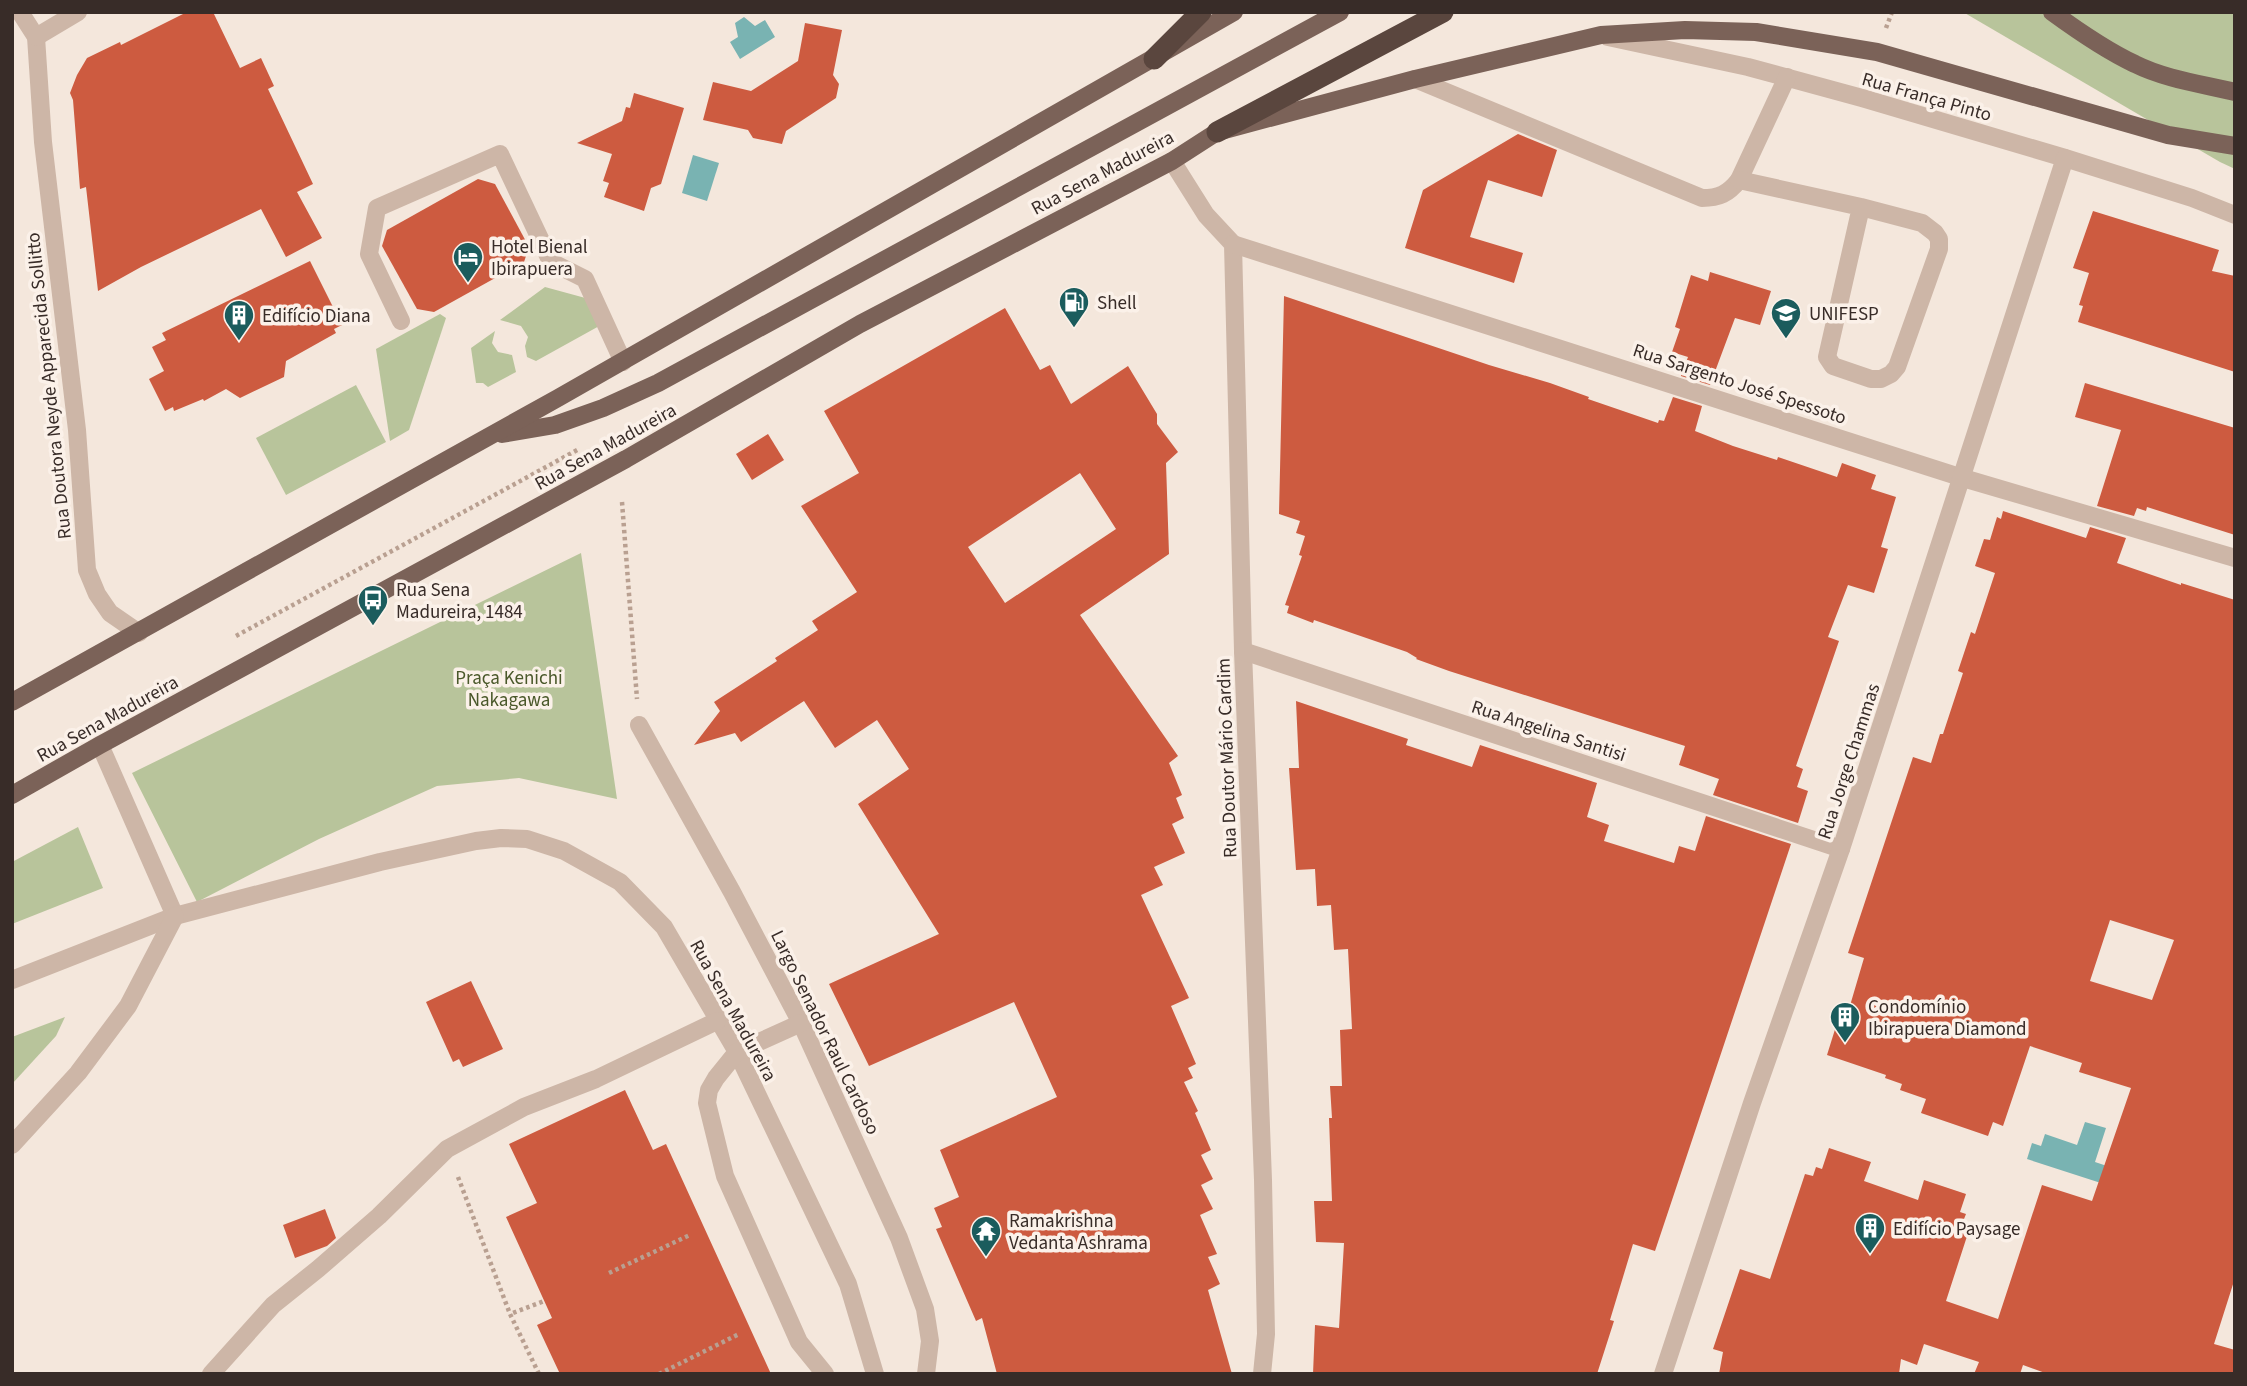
<svg xmlns="http://www.w3.org/2000/svg" width="2247" height="1386" viewBox="0 0 2247 1386" font-family="'Source Sans 3',sans-serif">
<rect width="100%" height="100%" fill="#f4e7dc"/>
<g fill="#b8c49b">
<path d="M1963,12H2235V169L2220,162Z"/>
<path d="M545,287L589,299L601,325L536,361L527,357L525,346L528,337L521,326L500,320Z"/>
<path d="M440,314L446,318L409,430L390,441L376,349Z"/>
<path d="M495,331L492,343L498,352L512,355L516,372L488,387L483,383H476L471,348Z"/>
<path d="M356,385L386,442L286,495L256,438Z"/>
<path d="M581,553L617,799L519,778L437,786L319,839L197,902L132,773Z"/>
<path d="M78,827L103,888L12,924V862Z"/>
<path d="M65,1017L56,1036L12,1084V1037Z"/>
</g>
<g fill="#79b3b2">
<path d="M744,17L755,26L765,20L775,37L740,59L730,42L738,37L735,23Z"/>
<path d="M693,155L719,163L707,201L682,193Z"/>
<path d="M2085,1122L2106,1128L2095,1162L2113,1168L2107,1185L2027,1159L2032,1143L2041,1146L2045,1134L2077,1145Z"/>
</g>
<g fill="#cd5b40" fill-rule="evenodd">
<path d="M187,12H213L240,68L261,58L274,86L268,89L313,184L297,192L322,238L286,257L261,209L141,267L98,291L86,187L80,189L73,100L70,93L77,75L87,58L120,42L121,45Z"/>
<path d="M805,23L842,30L833,75L839,84L836,98L786,131L782,144L753,138L748,130L703,120L713,82L751,91L798,61Z"/>
<path d="M634,93L684,108L661,184L651,188L644,211L604,197L609,183L603,181L612,154L577,143L622,121L626,107L630,108Z"/>
<path d="M1518,134L1557,150L1542,197L1488,180L1470,237L1523,253L1514,283L1405,248L1423,190Z"/>
<path d="M478,179L495,184L529,247L524,262L434,312L417,309L382,246L387,230Z"/>
<path d="M2093,211L2219,250L2212,271L2235,276V372L2078,322L2083,306L2079,305L2089,273L2073,268Z"/>
<path d="M310,261L342,325L334,329L336,333L286,361L284,377L240,398L226,389L204,401L203,399L174,411L173,407L165,411L149,379L164,371L152,347L166,340L162,333Z"/>
<path d="M1710,272L1771,291L1760,325L1735,318L1710,385L1681,376L1688,357L1672,352L1680,329L1675,327L1691,275L1708,281Z"/>
<path d="M1284,296L1489,365L1550,383L1589,397L1588,399L1658,423L1659,420L1664,421L1673,397L1702,406L1695,431L1733,446L1777,460L1778,457L1837,477L1842,463L1876,475L1871,489L1896,497L1881,547L1888,549L1874,593L1848,585L1828,637L1839,641L1796,766L1803,769L1797,787L1808,791L1798,823L1713,795L1719,779L1679,765L1685,746L1449,671L1416,659L1417,658L1407,652L1314,620L1313,623L1287,613L1289,606L1285,605L1302,556L1299,555L1305,536L1296,533L1300,521L1279,514Z"/>
<path d="M1005,308L1040,370L1050,365L1071,404L1128,366L1157,414V424L1178,452L1166,463L1169,554L1080,615L1178,756L1169,763L1182,795L1176,798L1184,818L1172,824L1185,853L1154,867L1163,885L1141,895L1189,998L1171,1006L1196,1064L1188,1068L1193,1078L1184,1082L1198,1111L1195,1113L1211,1150L1201,1155L1213,1179L1201,1185L1213,1209L1200,1215L1217,1254L1208,1257L1220,1284L1208,1290L1232,1374H997L982,1318L976,1321L936,1229L942,1227L934,1208L959,1197L940,1150L1057,1097L1014,1002L869,1066L829,984L939,934L858,804L909,769L877,720L835,748L804,701L741,742L735,733L694,745L720,711L714,702L777,661L775,658L818,630L812,621L857,592L801,506L859,473L824,411ZM1080,473L1116,529L1005,603L968,547Z"/>
<path d="M2085,383L2235,428V535L2147,507L2146,511L2137,508L2134,516L2097,506L2121,430L2075,417Z"/>
<path d="M768,434L784,460L752,480L736,454Z"/>
<path d="M2003,511L2086,538L2090,527L2126,538L2117,563L2181,585V583L2235,600V1278L2214,1344L2235,1350V1374H2048L2023,1365L2020,1374H1974L1979,1362L1924,1344L1917,1365L1901,1359L1899,1374H1719L1723,1352L1713,1349L1740,1269L1770,1279L1805,1174L1813,1176L1816,1167L1822,1169L1829,1148L1871,1162L1864,1181L1918,1200L1924,1180L1966,1194L1960,1212L1966,1214L1962,1224L1970,1227L1946,1301L1998,1319L2042,1185L2092,1201L2131,1088L2079,1072L2082,1063L2030,1046L2003,1126L1993,1122L1988,1136L1921,1113L1926,1099L1900,1090L1902,1084L1885,1078L1886,1075L1827,1055L1837,1023L1844,1026L1864,958L1848,953L1913,757L1931,763L1940,734H1943L1963,673L1958,671L1971,632L1975,634L1995,573L1975,566L1984,539L1990,540L1997,517L2001,519ZM2110,920L2174,940L2152,1000L2090,981Z"/>
<path d="M1296,701L1408,739L1406,745L1472,767L1480,745L1597,783L1587,817L1609,825L1604,841L1674,863L1679,846L1695,851L1706,816L1791,844L1655,1251L1633,1244L1610,1320L1614,1321L1597,1374H1313L1315,1325L1339,1328L1344,1243L1316,1242L1314,1201H1332L1329,1118H1332L1330,1086H1342L1340,1030L1352,1029L1348,949L1334,950L1331,905L1317,906L1315,869L1296,870L1289,768H1299Z"/>
<path d="M471,981L503,1049L463,1067L459,1059L453,1062L426,1002Z"/>
<path d="M625,1090L653,1150L666,1144L771,1374H560L537,1325L552,1318L506,1217L537,1203L509,1144Z"/>
<path d="M325,1209L336,1238L327,1246L295,1258L283,1225Z"/>
</g>
<g fill="none" stroke-linecap="round" stroke-linejoin="round">
<g stroke="#b9a091" stroke-width="4.5" stroke-dasharray="3.5 3.5" stroke-linecap="butt">
<path d="M1886,28L1892,12"/>
<path d="M622,502L637,699"/>
<path d="M236,636L579,449"/>
<path d="M458,1177L510,1314"/>
<path d="M609,1273L690,1235"/>
<path d="M539,1374L510,1314L544,1301"/>
<path d="M659,1374L739,1334"/>
</g>
<g stroke="#cdb6a7" stroke-width="18">
<path d="M20,12L36,37L43,142L77,430L87,570L97,594L110,613L139,633"/>
<path d="M36,37L78,12"/>
<path d="M1608,37L1748,67L1862,98L2065,158L2192,198L2235,215"/>
<path d="M1415,79L1702,198C1719,198 1728,194 1739,180L1787,77"/>
<path d="M1172,161L1206,215L1233,244L1243,651L1263,1180L1266,1334L1262,1374"/>
<path d="M1739,180L1861,207L1922,223L1935,233L1939,239V249L1897,367L1891,374L1881,379H1871L1833,366L1827,357L1861,207"/>
<path d="M1233,244L1963,478L2235,558"/>
<path d="M401,321L369,254L377,208L500,154L551,262L585,279L623,362"/>
<path d="M1243,651L1841,849"/>
<path d="M639,725L732,892L801,1023L872,1179L899,1238L925,1309L930,1341L926,1374"/>
<path d="M100,745L175,916"/>
<path d="M12,980L175,916L380,862L476,841L501,838L527,839L564,851L620,882L664,927L737,1052L848,1284L875,1374"/>
<path d="M801,1023L737,1052L716,1078L709,1090L707,1103L725,1176L799,1342L825,1374"/>
<path d="M12,1145L78,1073L128,1006L175,916"/>
<path d="M211,1374L273,1305L318,1269L379,1216L447,1149L524,1107L596,1079L717,1021"/>
<path d="M1663,1374L1752,1103L1841,849L2065,158"/>
</g>
<g stroke="#7b6258" stroke-width="18">
<path d="M2052,12C2078,31 2105,50 2135,64C2165,79 2202,84 2235,92"/>
<path d="M502,434L555,425L603,408L658,383L1340,12"/>
<path d="M12,702L558,398L1234,12"/>
<path d="M12,795L100,745L626,459L860,324L1172,161L1217,132L1415,79L1601,35L1685,30L1756,32L1877,52L2168,135L2235,146"/>
</g>
<g stroke="#5a463e" stroke-width="21">
<path d="M1154,59L1201,12"/>
<path d="M1217,132L1443,12"/>
</g>
</g>
<defs>
<g id="hotel-pin" transform="scale(1.575)"><path d="M0 17L-7.5 6A9.5 9.5 0 1 1 7.5 6Z" fill="#1b5c5d" stroke="#fbf1e9"/><path d="M-6-4.5h1.5V1H6V5H4.5V3h-9V5H-6ZM-4 0a1.8 1.8 0 1 1 3.6 0ZM.5 0V-2.5h3Q6-2.5 6 0Z" fill="#fff"/></g>
<g id="fuel-pin" transform="scale(1.575)"><path d="M0 17L-7.5 6A9.5 9.5 0 1 1 7.5 6Z" fill="#1b5c5d" stroke="#fbf1e9"/><path d="M-5.5-6h7V0h2V4h1.3V-2.5L3-4.5l.8-.8L6-3V5H2.5V1h-1V6h-7ZM-4.2-4.7v3.2H.2V-4.7Z" fill="#fff"/></g>
<g id="university-pin" transform="scale(1.575)"><path d="M0 17L-7.5 6A9.5 9.5 0 1 1 7.5 6Z" fill="#1b5c5d" stroke="#fbf1e9"/><path d="M0-5L7-2L0 1L-7-2ZM-4 1L0 2.5L4 1V4Q0 6-4 4Z" fill="#fff"/></g>
<g id="building-pin" transform="scale(1.575)"><path d="M0 17L-7.5 6A9.5 9.5 0 1 1 7.5 6Z" fill="#1b5c5d" stroke="#fbf1e9"/><path d="M-4-6H4V6H1V3H-1V6H-4ZM-2.5-4.3h1.7v1.8h-1.7ZM.8-4.3h1.7v1.8H.8ZM-2.5-1h1.7V.8h-1.7ZM.8-1h1.7V.8H.8Z" fill="#fff"/></g>
<g id="bus-pin" transform="scale(1.575)"><path d="M0 17L-7.5 6A9.5 9.5 0 1 1 7.5 6Z" fill="#1b5c5d" stroke="#fbf1e9"/><path d="M-5-6H5V4H4V6H2V4H-2V6H-4V4H-5ZM-3.5-4V0h7V-4ZM-3.5 1.2v1.5H-2V1.2ZM2 1.2v1.5H3.5V1.2Z" fill="#fff"/></g>
<g id="temple-pin" transform="scale(1.575)"><path d="M0 17L-7.5 6A9.5 9.5 0 1 1 7.5 6Z" fill="#1b5c5d" stroke="#fbf1e9"/><path d="M0-6L5-2H3V0L6.5 2.5H4V6H1.5V3h-3V6H-4V2.5H-6.5L-3 0V-2H-5Z" fill="#fff"/></g>
</defs>
<g fill-rule="evenodd">
<use href="#hotel-pin" x="468" y="257"/>
<use href="#fuel-pin" x="1074" y="302"/>
<use href="#university-pin" x="1786" y="313"/>
<use href="#building-pin" x="239" y="315"/>
<use href="#bus-pin" x="373" y="600"/>
<use href="#building-pin" x="1845" y="1017"/>
<use href="#building-pin" x="1870" y="1228"/>
<use href="#temple-pin" x="986" y="1231"/>
</g>
<g text-anchor="middle" stroke-width="7" stroke-linejoin="round" paint-order="stroke">
<g font-size="19" fill="#382c28" stroke="#fbf1e9">
<text transform="translate(1927 96) rotate(16)" y="7">Rua França Pinto</text>
<text transform="translate(1102 172) rotate(-28)" y="7">Rua Sena Madureira</text>
<text transform="translate(1740 383) rotate(18)" y="7">Rua Sargento José Spessoto</text>
<text transform="translate(48 386) rotate(-96)" y="7">Rua Doutora Neyde Apparecida Sollitto</text>
<text transform="translate(605 446) rotate(-29)" y="7">Rua Sena Madureira</text>
<text transform="translate(107 718) rotate(-29)" y="7">Rua Sena Madureira</text>
<text transform="translate(1549 730) rotate(18)" y="7">Rua Angelina Santisi</text>
<text transform="translate(1226 758) rotate(-92)" y="7">Rua Doutor Mário Cardim</text>
<text transform="translate(1848 761) rotate(-72)" y="7">Rua Jorge Chammas</text>
<text transform="translate(734 1010) rotate(61)" y="7">Rua Sena Madureira</text>
<text transform="translate(826 1032) rotate(64)" y="7">Largo Senador Raul Cardoso</text>
</g>
<g font-size="19" fill="#382c28" stroke="#fbf1e9" text-anchor="start">
<text x="491" y="253">Hotel Bienal<tspan x="491" dy="22">Ibirapuera</tspan></text>
<text x="1097" y="309">Shell</text>
<text x="1809" y="320">UNIFESP</text>
<text x="262" y="322">Edifício Diana</text>
<text x="396" y="596">Rua Sena<tspan x="396" dy="22">Madureira, 1484</tspan></text>
<text x="1868" y="1013">Condomínio<tspan x="1868" dy="22">Ibirapuera Diamond</tspan></text>
<text x="1009" y="1227">Ramakrishna<tspan x="1009" dy="22">Vedanta Ashrama</tspan></text>
<text x="1893" y="1235">Edifício Paysage</text>
</g>
<g font-size="19" fill="#4a582a" stroke="#fbf1e9">
<text x="509" y="684">Praça Kenichi<tspan x="509" dy="22">Nakagawa</tspan></text>
</g>
</g>
<rect width="2247" height="1386" fill="none" stroke="#382c28" stroke-width="28"/>
</svg>
